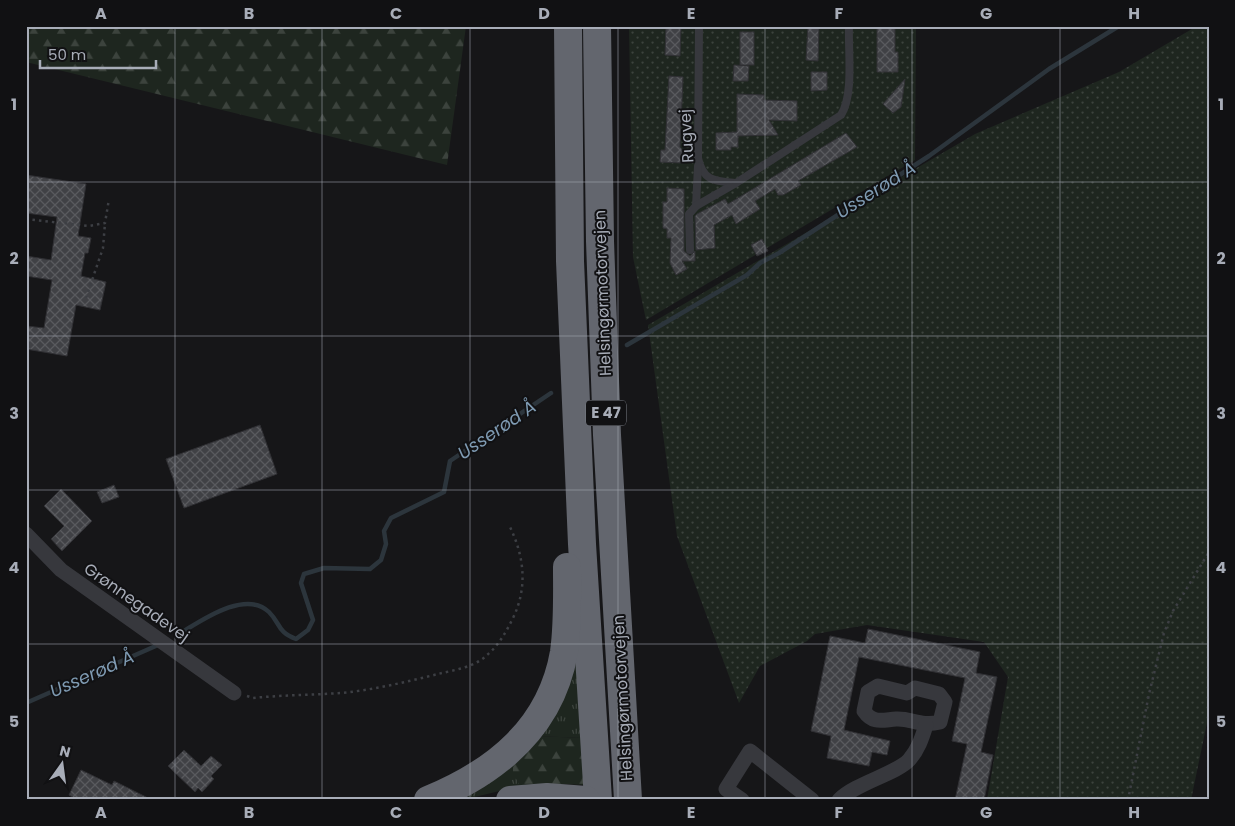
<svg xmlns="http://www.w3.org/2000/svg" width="1235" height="826" viewBox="0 0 1235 826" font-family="Poppins,sans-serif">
<defs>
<pattern id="grass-tufts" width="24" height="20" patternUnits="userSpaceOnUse" patternTransform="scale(1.25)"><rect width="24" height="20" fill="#1e261f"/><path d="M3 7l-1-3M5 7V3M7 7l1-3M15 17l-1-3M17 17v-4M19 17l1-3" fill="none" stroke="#3c433d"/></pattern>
<pattern id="forest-firs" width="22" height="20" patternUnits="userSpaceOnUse" patternTransform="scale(1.25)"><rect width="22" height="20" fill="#1e261f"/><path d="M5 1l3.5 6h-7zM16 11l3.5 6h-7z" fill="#3c433d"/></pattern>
<pattern id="park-dots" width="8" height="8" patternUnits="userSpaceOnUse" patternTransform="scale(1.25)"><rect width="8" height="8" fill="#1e261f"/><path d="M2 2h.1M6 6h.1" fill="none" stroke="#3c433d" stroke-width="1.8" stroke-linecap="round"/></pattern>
<pattern id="building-cross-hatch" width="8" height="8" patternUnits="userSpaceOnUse" patternTransform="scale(1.25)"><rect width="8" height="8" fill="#404145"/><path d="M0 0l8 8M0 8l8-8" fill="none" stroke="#595a5e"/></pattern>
</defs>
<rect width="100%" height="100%" fill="#161618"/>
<g fill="url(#grass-tufts)">
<path d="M573,624L583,738L536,736Z"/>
<path d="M513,758L520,786L462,800H442Z"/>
</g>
<g fill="url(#forest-firs)">
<path d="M26,26H466L447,165L26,62Z"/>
<path d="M536,736L583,738L586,785L564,784L520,786L513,773V758Z"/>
</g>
<g fill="url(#park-dots)">
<path d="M629,26H916L915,160L646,320L633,257Z"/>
<path d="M1197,26H1209V713L1191,800H987L1008,677L984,642L867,625L815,634L807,641L760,666L739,703L677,536L648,325L975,134L1119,72Z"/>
</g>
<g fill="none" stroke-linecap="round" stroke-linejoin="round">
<g stroke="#2c353c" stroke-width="4.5">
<path d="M627,345L747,275L760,263L779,253L929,156L1049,69L1119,26"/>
<path d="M179,634C201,621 245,589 269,612C281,624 277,632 296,639L308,630L313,620L301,583L304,574L324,568L370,569L381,560L386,544L384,531L391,518L444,492L450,461L551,393"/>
<path d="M26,703L158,645"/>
</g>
</g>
<g fill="url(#building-cross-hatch)" stroke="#303034">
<path d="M666,26H681L680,56L665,55Z"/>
<path d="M808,26H819L818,61L806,60Z"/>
<path d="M877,26H895V52H898V72H877Z"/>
<rect x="740" y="32" width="14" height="33"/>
<path d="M734,65L749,66L748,81H733Z"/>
<path d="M811,72H827V90L811,91Z"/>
<path d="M669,76L683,77L680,147L682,149V163L660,162L661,150H665Z"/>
<path d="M905,79L901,107L893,113L883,104Z"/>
<path d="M737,94L764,95V100L797,101V121L769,120L778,135L738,136V147H731V150H716V133L737,132Z"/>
<path d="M846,133L857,147L798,181L801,185L783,195H778L775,189L755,201L760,209L736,224L732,215L714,225L715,248L696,250L695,216L697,214L725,199L728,204Z"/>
<path d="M26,175L86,184L78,236L91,238L88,253H85L81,276L106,282L100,310L76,305L67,356L26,349V326L44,328L52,280L26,276V256L51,260L57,217L26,213Z"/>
<path d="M667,188L684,189V251L690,256L695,251V261H682L687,269L676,275L670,263L671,238H667V229L663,228V202H667Z"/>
<path d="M762,239L768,251L757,256L751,245Z"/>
<path d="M260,425L277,474L184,508L166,459Z"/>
<path d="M114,485L119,497L102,503L97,492Z"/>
<path d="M61,489L92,521L62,551L51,539L64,526L44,506Z"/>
<path d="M868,629L980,652L976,673L997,677L981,752L993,755L984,800H955L967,744L952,741L965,678L859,657L844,730L890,741L887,755L872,752L869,766L827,758L831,736L811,731L830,636L865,643Z"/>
<path d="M184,750L201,766L211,756L222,765L211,776L214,779L202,792L198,788L195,792L168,766Z"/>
<path d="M81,770L112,785L114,781L152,800H78L69,795Z"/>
</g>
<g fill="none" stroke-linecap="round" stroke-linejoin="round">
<g stroke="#3d3f44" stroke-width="2.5" stroke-dasharray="2.5 4" stroke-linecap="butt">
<path d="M26,219L89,226L105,223L109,199"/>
<path d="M86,298L103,248L105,223"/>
<path d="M247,696L253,698C282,695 312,695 341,693C373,690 406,682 438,674C454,670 475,667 487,655C499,645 506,632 513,618C528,587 524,556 510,527"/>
<path d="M1126,800L1129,795L1149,694L1164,633L1173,611L1209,552"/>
</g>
<g stroke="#37383d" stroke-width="8">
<path d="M699,26L698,158C703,181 714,181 736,183L841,115C854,95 848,51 849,26"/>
<path d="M696,206L698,166"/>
<path d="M690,250L689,214L696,206L736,183"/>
</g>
<g stroke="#37383d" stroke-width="15">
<path d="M26,534L61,570L234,693"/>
<path d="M878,686L907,693L915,688L939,694L945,702L940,722C920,727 912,718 896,719C882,720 873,724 864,711L868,692Z"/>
<path d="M742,800L726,789L750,751L812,800"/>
<path d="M839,800C856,783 896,774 909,760C918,750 922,738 926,725"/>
</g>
<g stroke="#63666e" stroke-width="28">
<path d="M568,26L570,261L582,544L598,800"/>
<path d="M597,26L600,241L607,435L628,800"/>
<path d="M428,800C496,772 551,728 564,652C568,624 567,595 567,567"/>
<path d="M510,800L547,797L586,800"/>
</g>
</g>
<path fill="none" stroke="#a8adb8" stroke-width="1" stroke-opacity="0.55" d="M175,26V800M322,26V800M470,26V800M618,26V800M765,26V800M912,26V800M1060,26V800M26,182H1209M26,336H1209M26,490H1209M26,644H1209"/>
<g text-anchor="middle" stroke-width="4" stroke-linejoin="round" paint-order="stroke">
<rect fill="#111113" stroke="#7b7e86" stroke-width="1" x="586" y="400.5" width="40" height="25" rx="4"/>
<g font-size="15" font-weight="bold" fill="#a8adb8">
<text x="606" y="418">E 47</text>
</g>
<g font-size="16" fill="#a8adb8" stroke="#111113">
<text transform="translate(686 136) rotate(-93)" y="6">Rugvej</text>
<text transform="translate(602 293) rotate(-92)" y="6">Helsingørmotorvejen</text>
<text transform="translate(137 602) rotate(35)" y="6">Grønnegadevej</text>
<text transform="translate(622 698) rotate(-93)" y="6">Helsingørmotorvejen</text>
</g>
<g font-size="18" font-style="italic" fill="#7f9bb3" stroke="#111113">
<text transform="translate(876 190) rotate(-32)" y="6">Usserød Å</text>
<text transform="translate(497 430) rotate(-34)" y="6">Usserød Å</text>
<text transform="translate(92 674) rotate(-24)" y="6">Usserød Å</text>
</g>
</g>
<rect width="1235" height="826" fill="none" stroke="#111113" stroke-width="55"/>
<g transform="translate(62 764) rotate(14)" stroke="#111113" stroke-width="4" paint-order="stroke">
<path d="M0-4L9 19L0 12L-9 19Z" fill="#a8adb8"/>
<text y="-8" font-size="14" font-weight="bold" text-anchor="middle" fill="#a8adb8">N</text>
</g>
<path d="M40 60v8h116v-8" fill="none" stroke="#a8adb8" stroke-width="2.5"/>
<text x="48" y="60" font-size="15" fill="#a8adb8" stroke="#111113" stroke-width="4" paint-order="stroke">50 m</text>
<rect x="28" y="28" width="1180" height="770" fill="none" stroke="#a8adb8" stroke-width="2"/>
<g font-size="16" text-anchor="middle" font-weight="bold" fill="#a8adb8">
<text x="101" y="19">A</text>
<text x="249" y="19">B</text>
<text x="396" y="19">C</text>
<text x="544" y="19">D</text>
<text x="691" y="19">E</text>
<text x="839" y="19">F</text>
<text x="986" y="19">G</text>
<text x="1134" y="19">H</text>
<text x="14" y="110">1</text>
<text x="1221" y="110">1</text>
<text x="14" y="264">2</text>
<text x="1221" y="264">2</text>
<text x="14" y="419">3</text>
<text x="1221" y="419">3</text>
<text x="14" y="573">4</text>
<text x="1221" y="573">4</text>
<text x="14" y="727">5</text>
<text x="1221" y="727">5</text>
<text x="101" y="818">A</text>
<text x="249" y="818">B</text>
<text x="396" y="818">C</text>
<text x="544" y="818">D</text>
<text x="691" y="818">E</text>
<text x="839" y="818">F</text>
<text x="986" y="818">G</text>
<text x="1134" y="818">H</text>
</g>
</svg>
